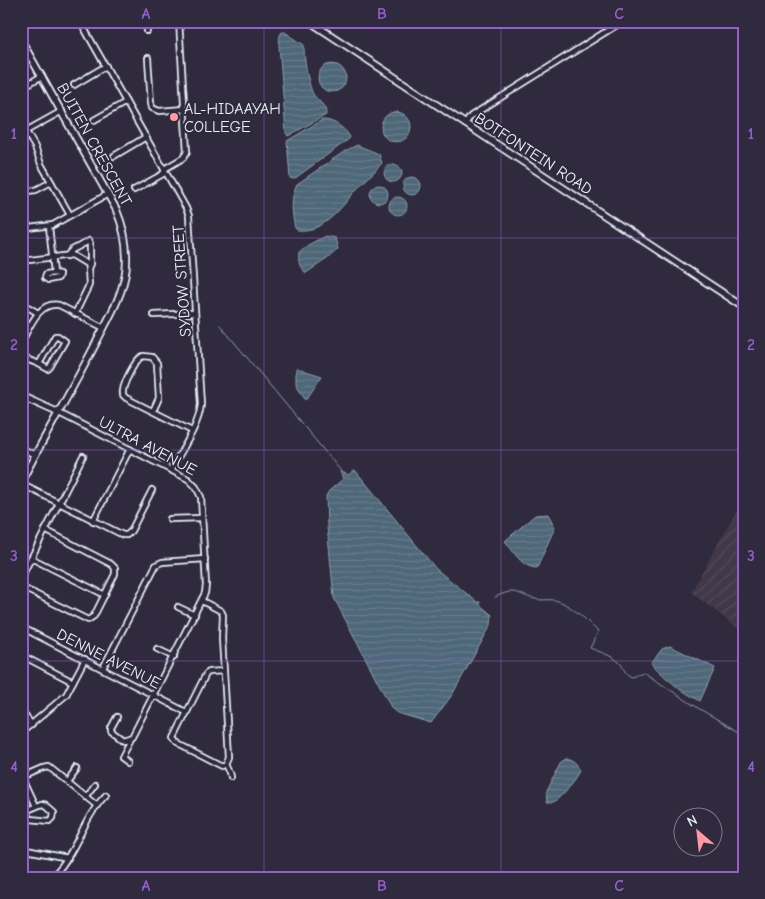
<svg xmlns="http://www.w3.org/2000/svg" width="765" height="899" viewBox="0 0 765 899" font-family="'Comic Neue',sans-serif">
<defs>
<pattern id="industrial-furrows" width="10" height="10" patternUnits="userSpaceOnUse" patternTransform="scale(1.25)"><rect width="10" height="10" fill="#423848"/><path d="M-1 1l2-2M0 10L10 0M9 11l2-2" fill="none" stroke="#544c5a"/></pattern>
<pattern id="water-rules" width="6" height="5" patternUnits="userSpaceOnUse" patternTransform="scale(1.25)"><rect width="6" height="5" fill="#4e6778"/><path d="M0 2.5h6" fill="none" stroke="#687d8c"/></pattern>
</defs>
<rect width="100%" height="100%" fill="#2f2a3d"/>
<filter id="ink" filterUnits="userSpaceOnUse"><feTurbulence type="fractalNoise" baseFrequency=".02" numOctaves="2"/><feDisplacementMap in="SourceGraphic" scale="10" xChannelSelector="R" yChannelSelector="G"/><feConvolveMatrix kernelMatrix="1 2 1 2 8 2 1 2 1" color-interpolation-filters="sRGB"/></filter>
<g filter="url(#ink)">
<path fill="url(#industrial-furrows)" d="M744,497V633L691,592Z"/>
<g fill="url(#water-rules)" stroke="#8c9eab">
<path d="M282,32H285L304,45C304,60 307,77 312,92C316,101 327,104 326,115L288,136L286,133L279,45L280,35Z"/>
<circle cx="332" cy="78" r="14"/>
<circle cx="396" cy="127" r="15"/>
<path d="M322,120C332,119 345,128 350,137L349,139L294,179L290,178L287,141Z"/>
<path d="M357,145L379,154L382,163C375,172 365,180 357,189C341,207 325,233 297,230L295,228C292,215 290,196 297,184L345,151Z"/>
<circle cx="393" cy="173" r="9"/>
<circle cx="412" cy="186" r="9"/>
<circle cx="379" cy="194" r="9"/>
<circle cx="398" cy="206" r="9"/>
<path d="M325,236L335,238L338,249L327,259L306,273C299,267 298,262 299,252L308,245Z"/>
<path d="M296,368L322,376L306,400L296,384Z"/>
<path d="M355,470L436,569L477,602H480V605L492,615L491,625L452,695L431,723L397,713L392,709L334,598L327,526L326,496L329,491L343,479L340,471L348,475Z"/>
<path d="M548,514L555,527L537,568C522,568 514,552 505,541L535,515Z"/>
<path d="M670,646L715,668L700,701C681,691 666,679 651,663L662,649Z"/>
<path d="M566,758C573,759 578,763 581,770C576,780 563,795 554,802H547L546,792L561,762Z"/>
</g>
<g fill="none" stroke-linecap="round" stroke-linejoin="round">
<g stroke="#8c9eab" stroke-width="1">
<path d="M220,325L341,471"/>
<path d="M495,597C517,587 515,594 535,599C541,601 548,599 554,600C568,602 589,622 598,632L590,648C600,652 611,655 619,662C624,667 624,674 632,677L643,672L698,708L744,735"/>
</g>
<g stroke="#e8f1f8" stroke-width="8">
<g id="street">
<path d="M80,21L186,208L189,216L201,404C199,427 181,450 171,470"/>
<path d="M146,21L147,31"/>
<path d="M148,58L151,103L152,108L159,111L185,109"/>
<path d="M74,85L106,66"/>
<path d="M21,88L42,76"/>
<path d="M94,120L126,102"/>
<path d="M21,123L35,147L41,164L70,215"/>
<path d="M465,124L471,116L623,21"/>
<path d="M26,131L62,111"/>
<path d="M114,156L146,137"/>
<path d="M134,190L163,174L166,168L183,158L187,152L179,21"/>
<path d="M21,192L36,190L51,182"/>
<path d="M49,226L54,273L46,274L45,278L48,280L58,278L59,274L54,273"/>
<path d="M21,229L53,225L108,194"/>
<path d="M67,256L72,250L89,241L90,243V264L88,268"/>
<path d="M21,261L72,255L87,264L88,268L89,285L75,314"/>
<path d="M21,303L38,313"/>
<path d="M154,315L195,313"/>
<path d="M55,336H58L65,341L50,367L48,369L39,364Z"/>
<path d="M21,343C29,329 38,301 59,305L104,328"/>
<path d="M21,357L39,364"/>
<path d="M153,411L159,398L157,363L152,357L143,356C135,359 121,387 123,395L126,398L192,431"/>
<path d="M59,413L188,479L196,487L201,497L206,585L205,593L132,737L123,740L111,731V728L117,717"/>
<path d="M21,448L35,455"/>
<path d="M21,484L123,535H127L131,531L152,490"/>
<path d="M170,519L202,518"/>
<path d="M93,521L130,449"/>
<path d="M31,558L105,595"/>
<path d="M21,578L83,456"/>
<path d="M21,587L88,620L94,616L115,574V568L111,564L45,530"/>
<path d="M202,601L221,611L223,615L222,638L229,757L226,764L222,766L177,743L174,738L206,674L209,672L224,671"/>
<path d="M178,607L195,615"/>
<path d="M21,627L186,712"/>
<path d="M157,649L174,657"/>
<path d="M21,655L73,682"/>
<path d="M103,668L156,565L162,562L205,559"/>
<path d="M21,711L32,725"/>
<path d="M21,733L66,695L85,659"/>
<path d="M128,761L121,756L130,739"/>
<path d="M226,764L230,773L231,778"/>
<path d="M21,774L36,806"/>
<path d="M21,778L44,768L49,767L96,805"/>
<path d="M67,781L77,768"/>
<path d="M85,797L95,784"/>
<path d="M42,804L46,805L54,812L53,818L50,821L30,819L28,817L27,812L30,809Z"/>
<path d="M21,849L68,858"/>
<path d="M55,874C77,851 83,818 106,795"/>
<path d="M741,878L744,872"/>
</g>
</g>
<g stroke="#e8f1f8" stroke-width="9">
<g id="secondary">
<path d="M309,21L744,307"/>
<path d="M21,40L116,209C124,228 128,248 126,269C123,296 108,319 96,343C72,390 45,435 21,482"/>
<path d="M21,396L59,413"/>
</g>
</g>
<use href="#street" stroke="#2f2a3d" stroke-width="4.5"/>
<use href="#secondary" stroke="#2f2a3d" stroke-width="5.5"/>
</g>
</g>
<path fill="none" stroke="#965dcd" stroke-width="1" stroke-opacity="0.55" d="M264,21V878M501,21V878M21,238H744M21,450H744M21,661H744"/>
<circle fill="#ff9aa2" stroke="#2f2a3d" stroke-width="2" cx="174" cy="117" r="5"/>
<g text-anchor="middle" stroke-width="4" stroke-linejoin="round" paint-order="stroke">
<g font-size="16" fill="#e8f1f8" stroke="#2f2a3d" text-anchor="start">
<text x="184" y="114">AL-HIDAAYAH<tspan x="184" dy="18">COLLEGE</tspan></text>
</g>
<g font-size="16" fill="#e8f1f8" stroke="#2f2a3d">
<text transform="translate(95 144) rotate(61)" y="6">BUITEN CRESCENT</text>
<text transform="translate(534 153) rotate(33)" y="6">BOTFONTEIN ROAD</text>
<text transform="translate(181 281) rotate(-94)" y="6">SYDOW STREET</text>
<text transform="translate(148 445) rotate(28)" y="6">ULTRA AVENUE</text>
<text transform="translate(109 658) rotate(27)" y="6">DENNE AVENUE</text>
</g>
</g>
<rect width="765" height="899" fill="none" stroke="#2f2a3d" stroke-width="55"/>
<g transform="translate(698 832) rotate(332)"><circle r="24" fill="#2f2a3d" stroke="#797a88"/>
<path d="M0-4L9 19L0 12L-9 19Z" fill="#ff9aa2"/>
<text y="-8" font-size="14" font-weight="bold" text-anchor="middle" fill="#e8f1f8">N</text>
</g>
<rect x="28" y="28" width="710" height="844" fill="none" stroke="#965dcd" stroke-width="2"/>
<g font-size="16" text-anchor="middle" font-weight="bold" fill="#965dcd">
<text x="146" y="19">A</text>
<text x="382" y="19">B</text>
<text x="619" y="19">C</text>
<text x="14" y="139">1</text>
<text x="751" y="139">1</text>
<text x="14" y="350">2</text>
<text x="751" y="350">2</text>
<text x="14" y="561">3</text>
<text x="751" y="561">3</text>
<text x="14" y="772">4</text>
<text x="751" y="772">4</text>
<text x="146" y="891">A</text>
<text x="382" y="891">B</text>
<text x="619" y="891">C</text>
</g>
</svg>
